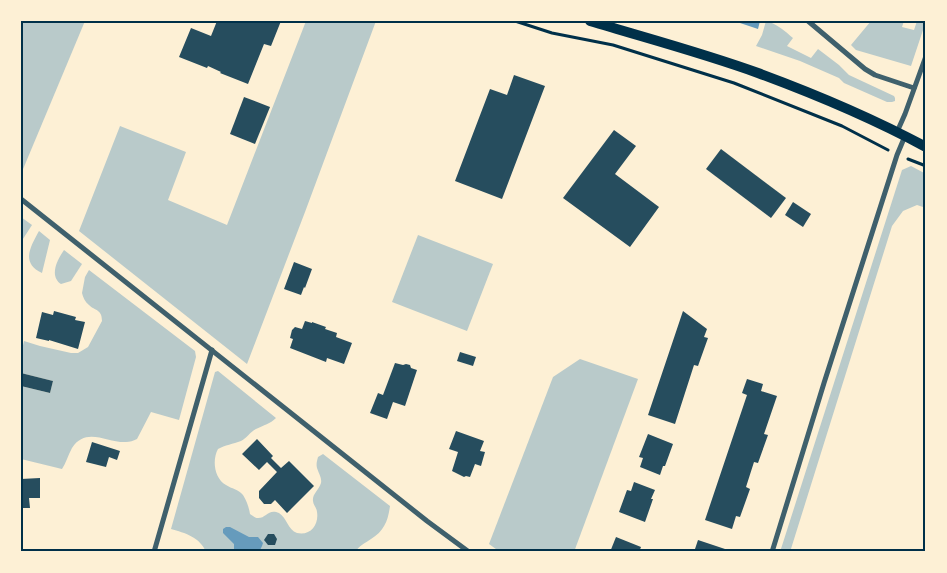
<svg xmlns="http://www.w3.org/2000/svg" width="947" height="573" viewBox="0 0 947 573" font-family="'IBM Plex Serif',serif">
<rect width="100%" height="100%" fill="#fdf0d5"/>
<g fill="#b9caca">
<path d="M21,21H85L21,174Z"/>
<path d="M306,21H376L305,212L247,364L79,231L120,126L186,152L168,200L227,225Z"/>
<path d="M766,21C776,23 786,32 793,38L787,46L811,58L818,49L839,65L849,75L894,96L895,98V101L892,102H887L844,83L839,78L800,61L756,46L762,35Z"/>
<path d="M871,21H904L902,27L914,30L917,21H926L911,66L856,50L851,45Z"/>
<path d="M911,166L926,174V208L917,205L903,211L892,226L790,552H780L902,170Z"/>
<path d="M21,217L32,225L21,242Z"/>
<path d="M39,231L50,240L42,273C20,263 31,246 39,231Z"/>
<path d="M418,235L493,264L467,331L392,302Z"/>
<path d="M64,250L82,264L71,281L61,284C49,276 57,260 64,250Z"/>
<path d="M89,270L195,351L196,357L179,420L151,412L137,439C133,441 130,442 126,442C107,443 86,426 72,448C68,455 66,463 62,469L21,459V386L50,393L53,381L21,373V354L24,341L40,346L71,353H78L88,347L102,321C102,309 95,311 89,305C85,302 83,297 82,293L85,277Z"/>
<path d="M580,359L638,379L574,552H500L489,544L553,377Z"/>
<path d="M218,371L276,418C270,424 264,425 256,429C250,432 247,438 241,441C233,444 225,445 218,449C212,460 214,478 226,485C232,489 238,489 243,495C247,501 249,508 250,514C251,515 256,518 257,518C266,519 268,508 279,513C287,518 288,530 297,533C311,536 319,524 317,512C317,508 313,505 313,501C312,494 319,490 321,483C322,478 319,474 317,468C316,464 317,461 318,457L323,454L390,506C388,521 384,531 371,539C365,543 359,546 355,552H206C200,537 185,533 171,529L215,372Z"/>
</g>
<g fill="#669bbc">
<path d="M734,21H760L758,29Z"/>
<path d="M226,527H230L249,537H258L263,543L262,546L259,552H237L234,549V544L223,533V529Z"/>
</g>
<g fill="#264d5e">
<path d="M217,21H281L271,46L264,44L248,84L220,73L221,72L208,66L207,68L179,57L191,28L211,36Z"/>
<path d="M514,75L545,86L502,199L455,181L490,89L507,95Z"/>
<path d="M244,97L270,107L255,144L230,134Z"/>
<path d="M614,130L636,146L615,174L659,207L630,247L563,198Z"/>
<path d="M721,149L786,198L771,218L706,169Z"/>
<path d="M793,202L811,214L803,227L785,215Z"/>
<path d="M294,262L312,269L305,288L304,287L301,295L284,289Z"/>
<path d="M54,311L76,317L75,320L85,322L78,349L49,340V341L36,338L42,312L53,315Z"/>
<path d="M683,311L707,329L704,337L708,338L698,366L694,365L675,424L648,415Z"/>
<path d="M305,321L312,323V322L326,327L325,329L337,333L336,337L352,343L344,364L327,358L326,362L290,348L293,339L290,338L292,330L295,327L302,329Z"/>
<path d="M460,352L476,357L473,366L457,361Z"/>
<path d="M395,363L403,365L406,364L410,365L411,368L417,370L405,406L393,402L387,419L370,413L378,393L383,395Z"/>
<path d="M21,373L53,381L50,393L21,386Z"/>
<path d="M747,379L763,384L761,391L777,396L764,434L768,435L758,463L754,462L746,487L750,489L740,517L736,516L732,529L705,520L747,395L742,393Z"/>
<path d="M456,431L484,441L480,451L485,452L481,466L475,464L470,477L466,476L464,477L452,471L458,452L449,449Z"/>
<path d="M648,434L673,444L665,466H663L660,475L640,467L643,458L639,457Z"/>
<path d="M257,439L273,456L271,458L281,468L289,461L314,486L287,513L275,500L271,504H264L259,498V491L277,472L267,462L259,470L242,454Z"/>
<path d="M92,442L120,451L117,460L109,457L106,467L86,462Z"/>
<path d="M40,478V498H29L30,508H21V479Z"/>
<path d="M634,482L655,490L651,499H653L645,522L619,512L627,490L631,491Z"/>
<path d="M268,534H274L277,539L275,545H268L264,540Z"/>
<path d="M616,537L641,547L639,552H610Z"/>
<path d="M698,540L725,549L724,552H694Z"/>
</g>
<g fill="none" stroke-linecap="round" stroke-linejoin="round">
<g stroke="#003049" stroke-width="3">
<path d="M515,21L552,33L613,45L734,83L842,126L888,150"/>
<path d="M908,159L926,166"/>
</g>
<g stroke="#3f606c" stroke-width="5">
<path d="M808,21L865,69L875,75L914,88"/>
<path d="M897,132L905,114L926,56"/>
<path d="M21,199L427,521L469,552"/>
<path d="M154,552L212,350"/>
<path d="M772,552L824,383L897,155L905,136"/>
</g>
<path stroke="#003049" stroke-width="10" d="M590,21C646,38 703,53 758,73C815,94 872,118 926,147"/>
</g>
<rect width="947" height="573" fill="none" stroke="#fdf0d5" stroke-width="45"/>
<rect x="22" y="22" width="902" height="528" fill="none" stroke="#003049" stroke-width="2"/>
</svg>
